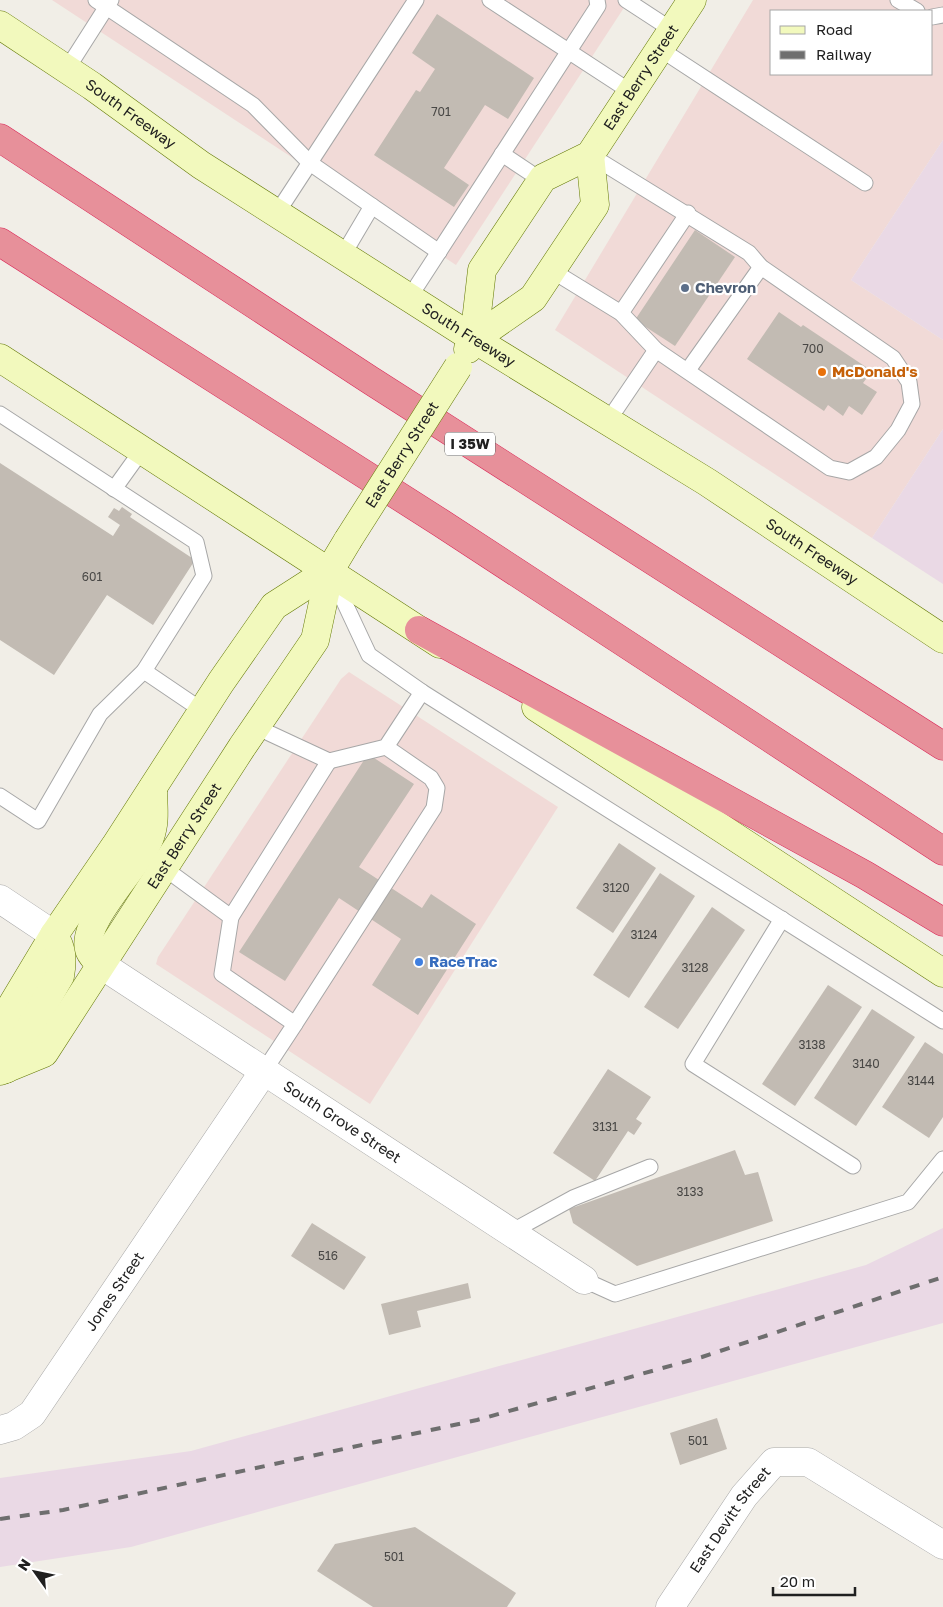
<svg xmlns="http://www.w3.org/2000/svg" width="943" height="1607" viewBox="0 0 943 1607" font-family="'Golos Text',sans-serif">
<rect width="100%" height="100%" fill="#f1eee7"/>
<g fill="#f1dad7" fill-rule="evenodd">
<path d="M52,0H629L456,265Z"/>
<path d="M753,0H943V140L851,280L943,340V429L872,538L555,330ZM772,11H932V74H772Z"/>
<path d="M349,672L558,807L370,1104L156,964L158,957L341,679Z"/>
</g>
<g fill="#ead9e5">
<path d="M943,140V340L851,280Z"/>
<path d="M943,429V584L872,538Z"/>
<path d="M943,1228V1323L131,1547L0,1567V1478L191,1451L866,1265Z"/>
</g>
<g fill="#c2bbb3">
<path d="M437,14L534,78L508,119L485,105L444,168L469,185L454,207L374,155L416,90L420,92L435,69L412,53Z"/>
<path d="M695,230L735,257L675,346L635,320Z"/>
<path d="M779,312L801,327L803,325L872,371L863,383L877,392L862,415L849,406L843,416L828,405L824,411L747,359Z"/>
<path d="M0,463L113,536L120,525L108,517L114,508L119,511L122,507L132,514L130,517L195,560L153,625L107,595L54,675L0,640Z"/>
<path d="M368,754L414,784L359,867L422,908L431,894L476,924L418,1015L372,985L401,939L339,898L285,981L239,952Z"/>
<path d="M619,843L656,868L613,933L576,908Z"/>
<path d="M660,873L695,896L629,998L593,975Z"/>
<path d="M712,907L745,930L678,1029L644,1007Z"/>
<path d="M828,985L862,1007L795,1106L762,1084Z"/>
<path d="M872,1009L915,1037L856,1126L814,1098Z"/>
<path d="M925,1042L943,1054V1117L929,1138L882,1107Z"/>
<path d="M608,1069L651,1097L636,1119L642,1123L634,1135L628,1131L595,1181L553,1153Z"/>
<path d="M735,1150L745,1175L758,1172L773,1221L637,1266L573,1223L569,1209Z"/>
<path d="M312,1223L366,1257L344,1290L291,1256Z"/>
<path d="M468,1283L471,1298L417,1311L421,1327L389,1335L381,1304Z"/>
<path d="M717,1418L727,1449L680,1465L670,1433Z"/>
<path d="M415,1527L516,1593L507,1607H373L317,1571L335,1544Z"/>
</g>
<g fill="none" stroke-linecap="round" stroke-linejoin="round">
<g stroke="#a7a7a7" stroke-width="17">
<g id="service">
<path d="M96,0L253,105L310,163L372,206L343,255"/>
<path d="M490,0L631,92"/>
<path d="M626,0L672,30"/>
<path d="M898,0L917,11"/>
<path d="M932,17L943,15"/>
<path d="M660,49L865,183"/>
<path d="M67,69L111,0"/>
<path d="M502,154L541,180"/>
<path d="M372,206L439,252"/>
<path d="M277,213L416,0"/>
<path d="M551,270L621,313L656,350L830,468L849,472L876,457L898,430L912,404L909,382L893,358L761,267L749,253L590,155"/>
<path d="M409,298L598,6L597,0"/>
<path d="M621,313L688,213"/>
<path d="M688,370L761,267"/>
<path d="M0,414L196,542L204,576L144,671"/>
<path d="M608,421L656,350"/>
<path d="M114,489L142,450"/>
<path d="M333,578L369,655L422,692L943,1021"/>
<path d="M329,761L386,747L422,692"/>
<path d="M0,796L38,821L100,714L144,671L203,711"/>
<path d="M164,868L231,917L329,761L256,727"/>
<path d="M231,917L222,974L295,1024L264,1071"/>
<path d="M782,919L693,1064L853,1166"/>
<path d="M295,1024L434,808L437,788L431,778L386,747"/>
<path d="M511,1232L573,1198L650,1167"/>
<path d="M584,1280L615,1294L908,1202L943,1159"/>
</g>
</g>
<g stroke="#a7a7a7" stroke-width="29">
<g id="minor">
<path d="M0,899L54,935"/>
<path id="s1" d="M100,964L584,1280"/>
<path id="s2" d="M0,1430L14,1426L32,1414L264,1071"/>
<path id="s3" d="M670,1607L744,1496L774,1462H808L943,1545"/>
</g>
</g>
<g stroke="#647906" stroke-width="29">
<g id="secondary">
<path id="s4" d="M0,25L92,86L201,165L474,339L707,482L943,639"/>
<path id="s5" d="M474,339L482,270L543,178L590,155L692,0"/>
<path d="M468,349L474,339L533,298L595,205L590,155"/>
<path d="M0,358L440,644"/>
<path d="M536,707L943,973"/>
<path d="M100,964C97,960 90,955 89,949C81,921 139,866 150,837C156,821 153,805 153,788"/>
<path d="M0,1044L3,1020L54,935L115,846L221,682L274,606L330,570"/>
<path d="M6,1069L60,976C63,959 62,949 54,935"/>
<path id="s6" d="M0,1071L44,1053L242,747L315,640L330,570L348,540"/>
</g>
</g>
<g stroke="#da2959" stroke-width="29">
<g id="motorway">
<path d="M0,138L370,380L943,746"/>
<path d="M0,242L441,523L943,851"/>
<path d="M419,630L865,875L943,922"/>
</g>
</g>
<use href="#service" stroke="#fff" stroke-width="15"/>
<use href="#minor" stroke="#fff" stroke-width="28"/>
<use href="#secondary" stroke="#f2f9bd" stroke-width="28"/>
<use href="#motorway" stroke="#e7909a" stroke-width="28"/>
<path stroke="#6e6e6e" stroke-width="4" stroke-dasharray="10 10" stroke-linecap="butt" d="M0,1519L63,1510L477,1420L702,1357L943,1277"/>
<g stroke="#647906" stroke-width="29" stroke-linecap="butt">
<g id="secondary-bridge">
<path id="s7" d="M348,540L458,367"/>
</g>
</g>
<use href="#secondary-bridge" stroke="#f2f9bd" stroke-width="28"/>
</g>
<circle fill="#5c6f8a" stroke="#fff" stroke-width="2" cx="685" cy="288" r="5"/>
<circle fill="#e8710a" stroke="#fff" stroke-width="2" cx="822" cy="372" r="5"/>
<circle fill="#3f7fe0" stroke="#fff" stroke-width="2" cx="419" cy="962" r="5"/>
<g text-anchor="middle" stroke-width="4.5" stroke-linejoin="round" paint-order="stroke">
<g font-size="12" fill="#484745">
<text x="441" y="116">701</text>
<text x="813" y="353">700</text>
<text x="92" y="581">601</text>
<text x="616" y="892">3120</text>
<text x="644" y="939">3124</text>
<text x="695" y="972">3128</text>
<text x="812" y="1049">3138</text>
<text x="866" y="1068">3140</text>
<text x="921" y="1085">3144</text>
<text x="605" y="1131">3131</text>
<text x="690" y="1196">3133</text>
<text x="328" y="1260">516</text>
<text x="698" y="1445">501</text>
<text x="394" y="1561">501</text>
</g>
<rect fill="#fff" stroke="#636363" stroke-width="1" x="445" y="432.5" width="50" height="23" rx="4"/>
<g font-size="14" font-weight="bold" fill="#202020">
<text x="470" y="449">I 35W</text>
</g>
<g font-size="15" fill="#202020" stroke="#fff">
<text dy="5" stroke="none"><textPath href="#s5" startOffset="325">East Berry Street</textPath></text>
<text dy="5" stroke="none"><textPath href="#s4" startOffset="158">South Freeway</textPath></text>
<text dy="5" stroke="none"><textPath href="#s4" startOffset="562">South Freeway</textPath></text>
<text dy="5" stroke="none"><textPath href="#s7" startOffset="101">East Berry Street</textPath></text>
<text dy="5" stroke="none"><textPath href="#s4" startOffset="968">South Freeway</textPath></text>
<text dy="5" stroke="none"><textPath href="#s6" startOffset="306">East Berry Street</textPath></text>
<text dy="5" stroke="none"><textPath href="#s1" startOffset="289">South Grove Street</textPath></text>
<text dy="5" stroke="none"><textPath href="#s2" startOffset="184">Jones Street</textPath></text>
<text dy="5" stroke="none"><textPath href="#s3" startOffset="106">East Devitt Street</textPath></text>
</g>
<g font-size="15" font-weight="bold" fill="#4e5e75" stroke="#fff" text-anchor="start">
<text x="695" y="293">Chevron</text>
</g>
<g font-size="15" font-weight="bold" fill="#c56008" stroke="#fff" text-anchor="start">
<text x="832" y="377">McDonald's</text>
</g>
<g font-size="15" font-weight="bold" fill="#366cbe" stroke="#fff" text-anchor="start">
<text x="429" y="967">RaceTrac</text>
</g>
</g>
<rect x="770" y="10" width="162" height="65" fill="#ffffff" stroke="#a6a6a6"/>
<rect x="780" y="26" width="25" height="8" fill="#f2f9bd" stroke="#a6a6a6"/>
<text x="816" y="35" font-size="15" fill="#202020">Road</text>
<rect x="780" y="51" width="25" height="8" fill="#6e6e6e" stroke="#a6a6a6"/>
<text x="816" y="60" font-size="15" fill="#202020">Railway</text>
<g transform="translate(35 1572) rotate(303)" stroke="#ffffff" stroke-width="4" paint-order="stroke">
<path d="M0-4L9 19L0 12L-9 19Z" fill="#202020"/>
<text y="-8" font-size="14" font-weight="bold" text-anchor="middle" fill="#202020">N</text>
</g>
<path d="M773 1587v8h82v-8" fill="none" stroke="#202020" stroke-width="2.5"/>
<text x="780" y="1587" font-size="15" fill="#202020" stroke="#ffffff" stroke-width="4" paint-order="stroke">20 m</text>
</svg>
